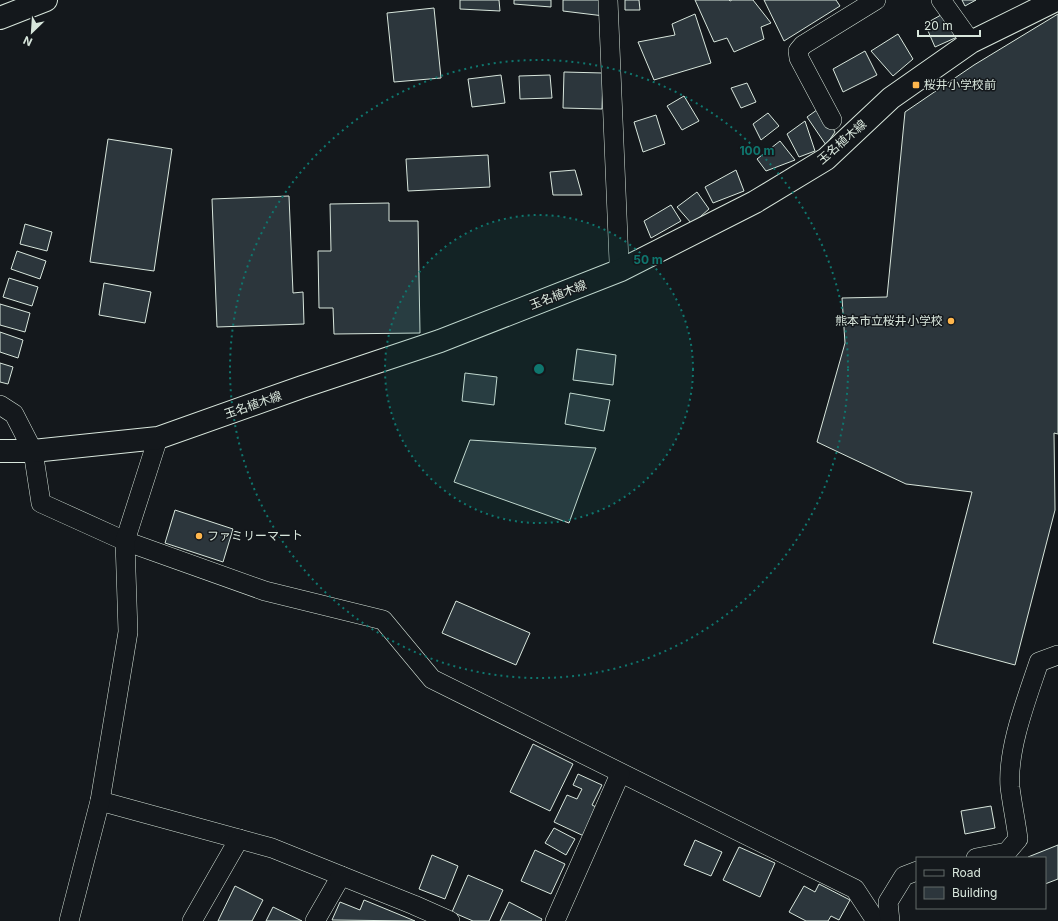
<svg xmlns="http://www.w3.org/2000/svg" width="1058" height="921" viewBox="0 0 1058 921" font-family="Inter,'Noto Sans JP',sans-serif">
<rect width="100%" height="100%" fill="#14181c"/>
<g fill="#2c363c" stroke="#d8e6dc">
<path d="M460,0H499L500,11L460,9Z"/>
<path d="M514,0H551V7L514,4Z"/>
<path d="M563,0H605L604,16L563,11Z"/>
<path d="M625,0H639L640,10H625Z"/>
<path d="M695,0H729L730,1L732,0H753L771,23L761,27L764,39L734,52L727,38L714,42Z"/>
<path d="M764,0H836L840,6L784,41Z"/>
<path d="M962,0H976L965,6Z"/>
<path d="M434,8L441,78L394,82L387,13Z"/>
<path d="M948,11L964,34L935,47L925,24Z"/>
<path d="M695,14L711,63L654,80L638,42L675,35L672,24Z"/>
<path d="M1058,14V434L1054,433L1055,510L1015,665L933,643L972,492L906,484L817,442L845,343L842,298L887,297L905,112L974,65Z"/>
<path d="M898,34L913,59L893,76L871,51Z"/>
<path d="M865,51L877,75L843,92L833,69Z"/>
<path d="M564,72L603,73L602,109L563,108Z"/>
<path d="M501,75L505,103L472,107L468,79Z"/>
<path d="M550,75L552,98L520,99L519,76Z"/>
<path d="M747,83L756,102L741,108L731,88Z"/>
<path d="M684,96L699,121L682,130L667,106Z"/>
<path d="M821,107L835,132L826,145L807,117Z"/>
<path d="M768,113L779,126L761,140L753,124Z"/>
<path d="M656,115L665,144L643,152L634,122Z"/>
<path d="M805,121L815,151L799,157L787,134Z"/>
<path d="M108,139L172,149L154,271L90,262Z"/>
<path d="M780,141L795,160L766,171L757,159Z"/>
<path d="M488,155L490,187L408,191L406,159Z"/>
<path d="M575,170L582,195H553L550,172Z"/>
<path d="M736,170L744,191L713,203L705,187Z"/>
<path d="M697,192L709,209L692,224L677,207Z"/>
<path d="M289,196L293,293L303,292L304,324L217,327L212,199Z"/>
<path d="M389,203V221H418L420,333L334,334L333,308H319L318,251H331L330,204Z"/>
<path d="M671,205L681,221L651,238L644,221Z"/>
<path d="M25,224L52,232L47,251L20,244Z"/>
<path d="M17,251L46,261L40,279L11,269Z"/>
<path d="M9,278L38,287L32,306L3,297Z"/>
<path d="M104,283L151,292L145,323L99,315Z"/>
<path d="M0,304L30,313L25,332L0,325Z"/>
<path d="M0,332L23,340L18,358L0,352Z"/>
<path d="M577,349L616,355L613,385L573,380Z"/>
<path d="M0,363L13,367L8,384L0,382Z"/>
<path d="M465,373L497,377L494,405L462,401Z"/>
<path d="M570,393L610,400L604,431L565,424Z"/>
<path d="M470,440L596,448L569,523L454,482Z"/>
<path d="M175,510L233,529L223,562L165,543Z"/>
<path d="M456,601L530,633L516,665L442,633Z"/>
<path d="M533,744L573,764L550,811L510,792Z"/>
<path d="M578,774L602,785L592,805L600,809L586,837L554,822L567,795L577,799L582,789L573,785Z"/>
<path d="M991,806L995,828L965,834L961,811Z"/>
<path d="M554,828L575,839L566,855L545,843Z"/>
<path d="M695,840L722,852L711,876L684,865Z"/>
<path d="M1058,845V879L1045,884V858H1029L1028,857Z"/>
<path d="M739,847L775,863L760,897L723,880Z"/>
<path d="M535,850L565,864L551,894L521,881Z"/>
<path d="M432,855L458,866L445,899L419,889Z"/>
<path d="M468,875L503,890L489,921H473L452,912Z"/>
<path d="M819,884L850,900L839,920L831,916L828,921H806L789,912L804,886L815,892Z"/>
<path d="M235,886L263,900L252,921H218Z"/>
<path d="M364,900L415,921L332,920L340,902L360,910Z"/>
<path d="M509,902L542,919L541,921H500Z"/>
<path d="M273,907L302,921H266Z"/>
</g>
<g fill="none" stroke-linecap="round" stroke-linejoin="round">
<g stroke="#d8e6dc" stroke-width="20">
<g id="street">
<path d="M608,0L619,262L621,270"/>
<path d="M941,0L971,42"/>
<path d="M832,120L799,58L798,51L803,45L876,0"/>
<path d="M0,405L14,414L33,451L41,503L125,541L265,591L383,620L432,679L855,889L876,921"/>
<path d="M100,801L272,848L414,905L450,921"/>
<path d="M976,858L1007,852L1018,839C1016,822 1012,804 1010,787C1007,749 1027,698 1039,662L1058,655"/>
<path d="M69,921L100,801L128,632L125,541L158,438"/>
<path d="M192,921L239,839"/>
<path d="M315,921L341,876"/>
<path d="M555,921L620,774"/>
<path d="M890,921L888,902L904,876L917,871"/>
</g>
</g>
<g stroke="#d8e6dc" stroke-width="24">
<g id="secondary">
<path d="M0,18L46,0"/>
<path d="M0,451H33L158,438L302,387L440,341L621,270L755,202L826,159L891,98L971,42L1056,0"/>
</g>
</g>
<use href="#street" stroke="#14181c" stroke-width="19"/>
<use href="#secondary" stroke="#14181c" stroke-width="22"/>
</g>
<circle cx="539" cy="369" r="154" fill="#0f766e" fill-opacity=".12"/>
<g fill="none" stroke="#0f766e" stroke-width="2" stroke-dasharray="2 4">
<circle cx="539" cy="369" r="154"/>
<circle cx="539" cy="369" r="309"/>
</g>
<g fill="#ffb74d" stroke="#14181c" stroke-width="1.5">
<rect x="912" y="81" width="8" height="8" rx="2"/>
<circle cx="951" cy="321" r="4"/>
<circle cx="199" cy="536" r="4"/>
</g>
<g text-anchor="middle" stroke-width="3" stroke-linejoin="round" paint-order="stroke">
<g font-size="12" fill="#d8e6dc" stroke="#14181c" text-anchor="start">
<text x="924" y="89">桜井小学校前</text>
<text x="943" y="325" text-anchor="end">熊本市立桜井小学校</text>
<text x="207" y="540">ファミリーマート</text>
</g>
<g font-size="12" fill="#d8e6dc" stroke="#14181c">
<text transform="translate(842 142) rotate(-41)" y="4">玉名植木線</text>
<text transform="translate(558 295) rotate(-21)" y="4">玉名植木線</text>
<text transform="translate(253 405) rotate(-19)" y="4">玉名植木線</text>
</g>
</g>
<circle cx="539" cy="369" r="6" fill="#0f766e" stroke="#14181c" stroke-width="2"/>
<g font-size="12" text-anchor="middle" font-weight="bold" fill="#0f766e" stroke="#14181c" stroke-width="3" stroke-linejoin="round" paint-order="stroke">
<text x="757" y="155">100 m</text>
<text x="648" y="264">50 m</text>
</g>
<rect x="916" y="857" width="130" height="52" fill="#14181c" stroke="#626a69"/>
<rect x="924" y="870" width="20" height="6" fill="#14181c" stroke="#626a69"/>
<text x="952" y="877" font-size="12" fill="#d8e6dc">Road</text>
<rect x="924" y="887" width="20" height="12" fill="#2c363c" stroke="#626a69"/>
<text x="952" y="897" font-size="12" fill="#d8e6dc">Building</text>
<g transform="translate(32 32) rotate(205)" stroke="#14181c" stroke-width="3" paint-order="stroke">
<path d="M0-3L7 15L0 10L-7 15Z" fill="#d8e6dc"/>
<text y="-6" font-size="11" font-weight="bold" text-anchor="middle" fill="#d8e6dc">N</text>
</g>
<path d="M918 30v6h62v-6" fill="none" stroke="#d8e6dc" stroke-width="2"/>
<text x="924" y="30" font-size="12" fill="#d8e6dc" stroke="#14181c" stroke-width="3" paint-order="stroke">20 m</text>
</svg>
